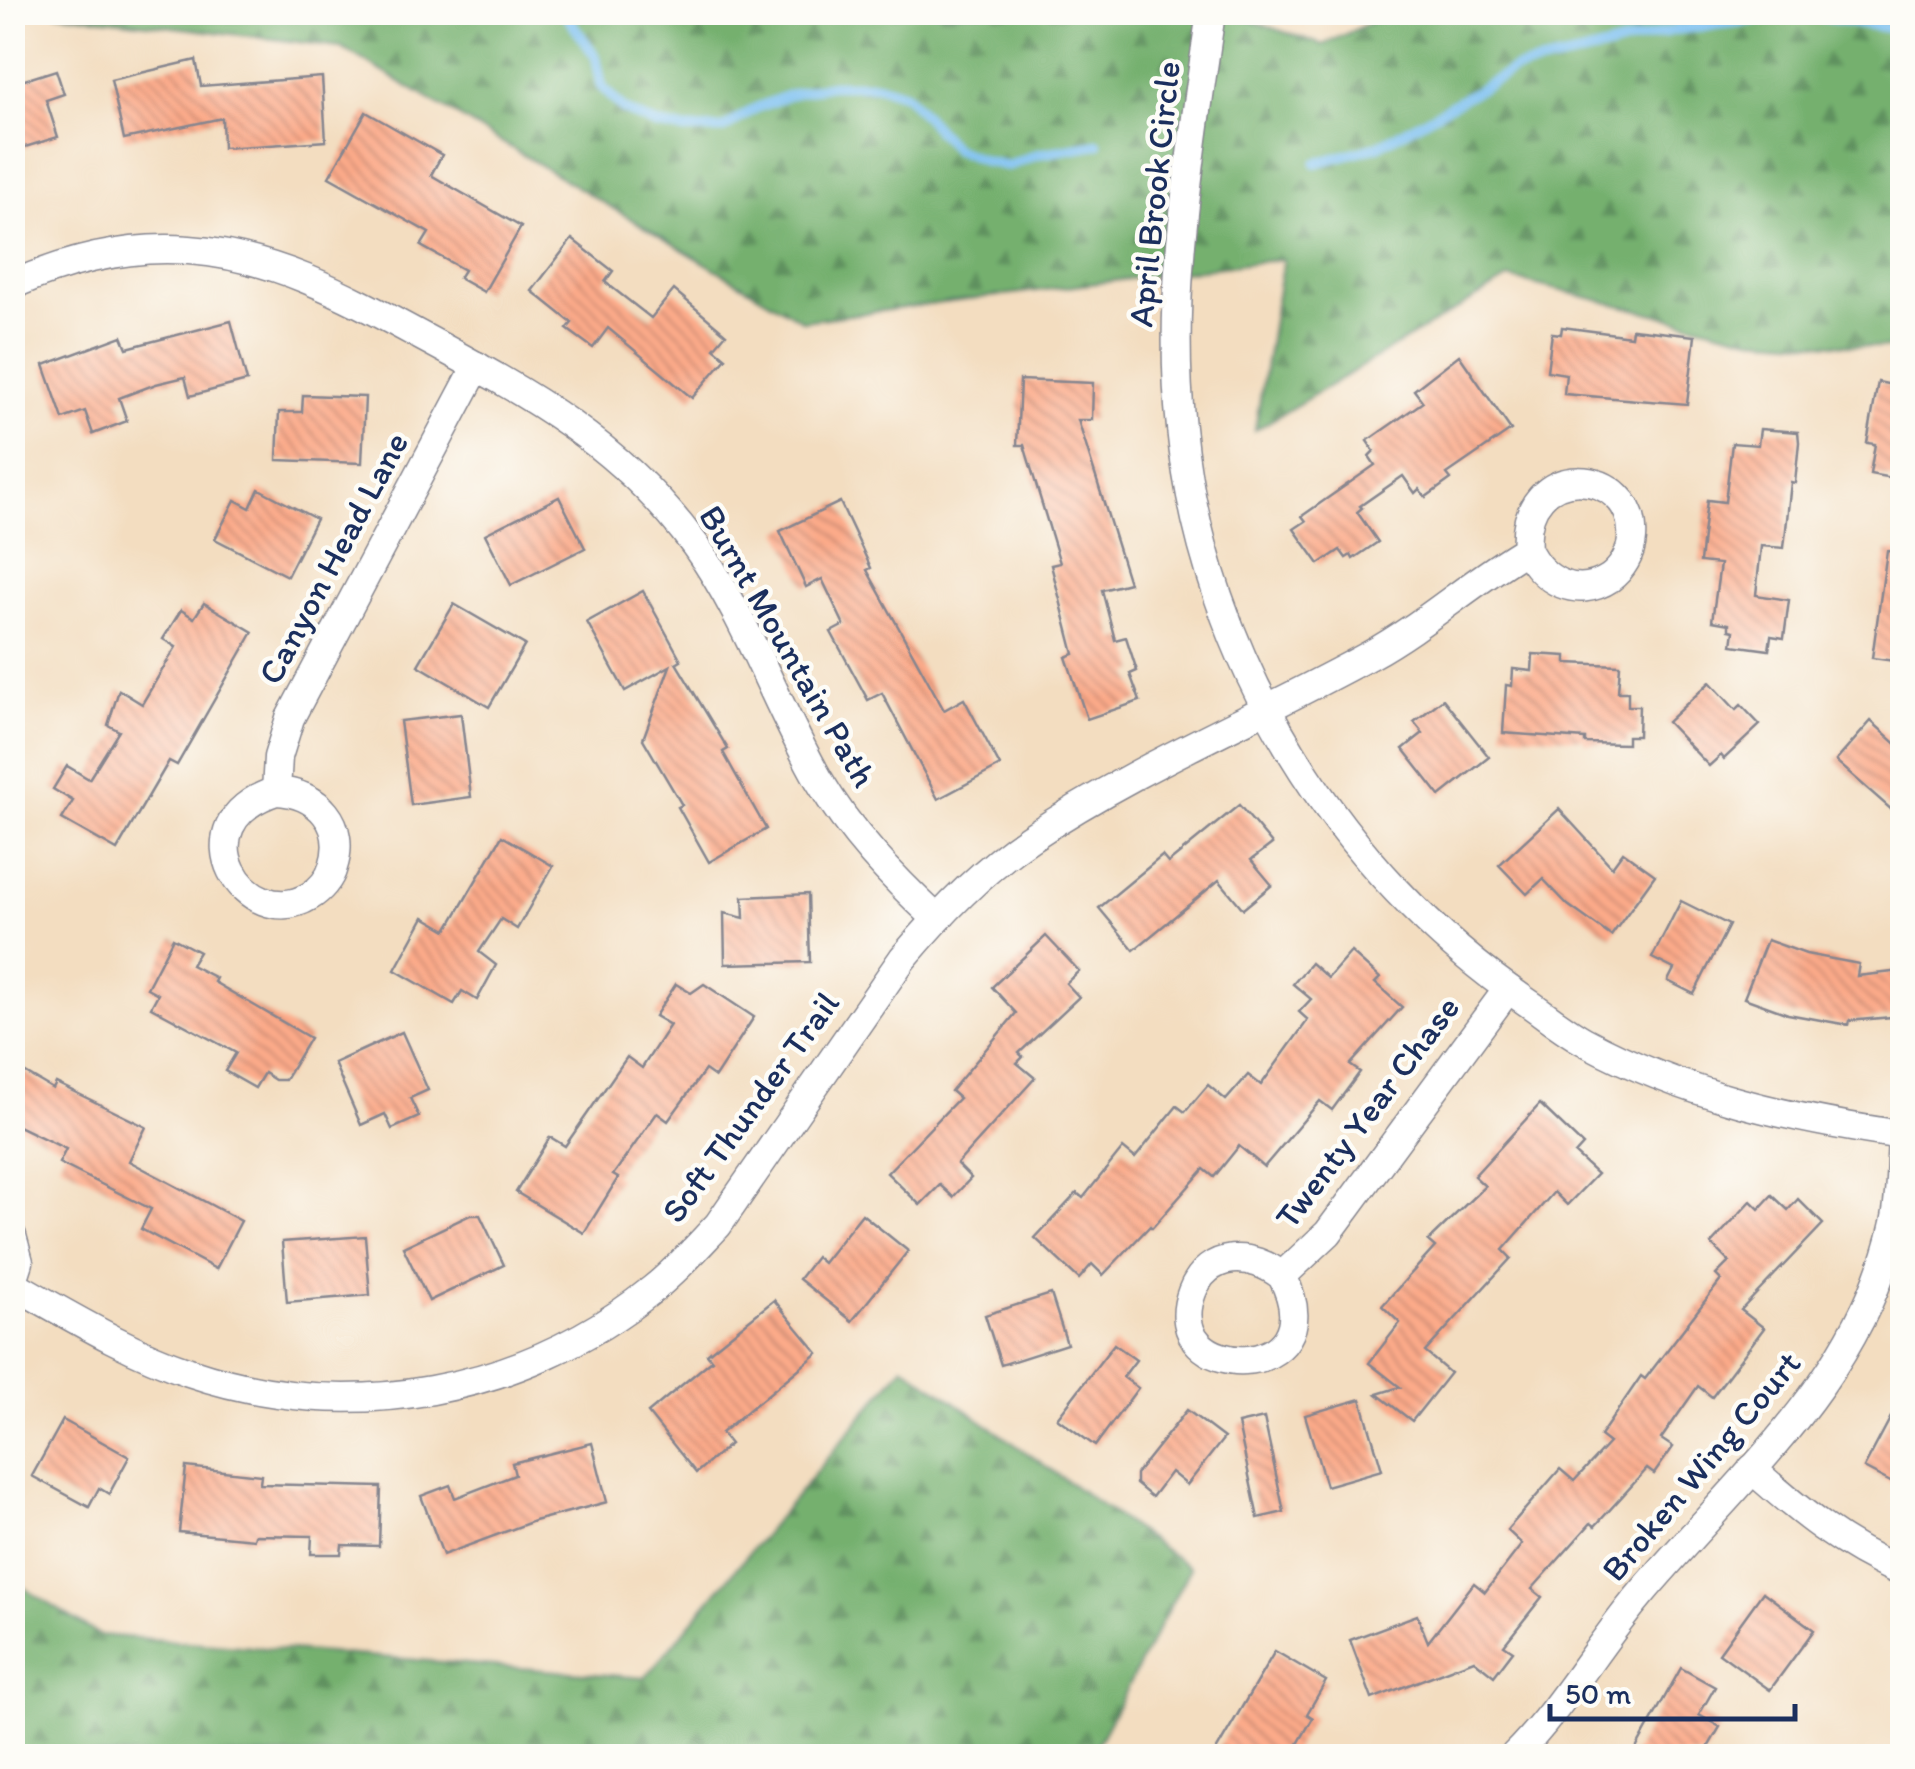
<svg xmlns="http://www.w3.org/2000/svg" width="1915" height="1769" viewBox="0 0 1915 1769" font-family="Itim,sans-serif">
<defs>
<pattern id="forest-firs" width="22" height="20" patternUnits="userSpaceOnUse" patternTransform="scale(2.5)"><rect width="22" height="20" fill="#75b06e"/><path d="M5 1l3.5 6h-7zM16 11l3.5 6h-7z" fill="#5f905e"/></pattern>
<pattern id="building-back-hatch" width="6" height="6" patternUnits="userSpaceOnUse" patternTransform="scale(2.5)"><rect width="6" height="6" fill="#fcaa89"/><path d="M-1 5l2 2M0 0l6 6M5-1l2 2" fill="none" stroke="#cb8b73"/></pattern>
</defs>
<rect width="100%" height="100%" fill="#fdfcf7"/>
<filter id="ink" filterUnits="userSpaceOnUse"><feTurbulence type="fractalNoise" baseFrequency=".01" numOctaves="2"/><feDisplacementMap in="SourceGraphic" scale="20" xChannelSelector="R" yChannelSelector="G"/><feConvolveMatrix kernelMatrix="1 2 1 2 8 2 1 2 1" color-interpolation-filters="sRGB"/></filter>
<filter id="wash" filterUnits="userSpaceOnUse"><feTurbulence type="fractalNoise" baseFrequency=".0048" numOctaves="4" result="noise"/><feDisplacementMap in="SourceGraphic" scale="40" xChannelSelector="R" yChannelSelector="G"/><feGaussianBlur stdDeviation="2.25" result="paint"/><feColorMatrix in="noise" values="0 0 0 0 0 0 0 0 0 0 0 0 0 0 0 0 0 1.4 0 .05"/><feComposite in="paint" operator="in"/></filter>
<g filter="url(#wash)">
<rect width="100%" height="100%" fill="#f3ddc0"/>
<g fill="url(#forest-firs)" stroke="#487066" stroke-width="2.5">
<path d="M1225,12L1323,45L1390,13H1902V349L1752,338L1509,278L1255,430L1283,259L803,321L341,47L55,13Z"/>
<path d="M904,1366L1190,1568L1091,1756H13V1581L99,1635L645,1678Z"/>
</g>
<g fill="none" stroke-linecap="round" stroke-linejoin="round">
<g stroke="#7abff1" stroke-width="10">
<path d="M564,12L596,57L602,87L624,110L656,125L686,130L723,129L756,108L792,94L830,85H877L905,94L955,149L984,161L1008,166L1038,154L1098,144"/>
<path d="M1316,163L1378,146L1515,69L1581,55L1674,30L1804,14L1902,30"/>
</g>
</g>
<g id="blocks">
<g fill="url(#building-back-hatch)">
<path d="M196,60L201,86L322,77L326,141L223,148L222,118L124,139L111,80Z"/>
<path d="M56,70L64,94L46,100L58,137L12,151V84Z"/>
<path d="M366,112L442,155L431,175L521,227L484,292L459,278L464,270L421,246L429,233L329,177Z"/>
<path d="M572,239L613,271L605,282L651,318L674,290L726,334L714,348L726,358L692,398L608,328L593,348L567,329L572,323L532,291Z"/>
<path d="M231,321L247,381L190,396L185,377L156,384L119,398L127,421L93,434L85,411L63,419L44,365L122,336L127,348Z"/>
<path d="M1562,327L1631,336L1632,329L1695,336L1687,404L1564,394L1566,374L1547,371L1552,333L1561,334Z"/>
<path d="M1459,355L1511,430L1447,474L1451,479L1426,497L1419,489L1415,493L1403,476L1360,506L1362,508L1357,512L1378,542L1353,559L1351,555L1346,558L1340,550L1319,564L1294,529L1306,521L1302,516L1375,465L1369,456L1374,451L1367,441L1423,402L1414,390Z"/>
<path d="M1020,380L1093,383L1092,420H1078L1129,583L1102,590L1115,640L1126,637L1137,671L1130,674L1140,701L1087,719L1066,657L1074,654L1051,565L1060,563L1024,445H1017Z"/>
<path d="M1878,382L1902,387V480L1870,474L1875,444L1867,443Z"/>
<path d="M303,395L365,397L362,463L277,460L279,412H302Z"/>
<path d="M1760,429L1798,432L1799,442L1795,483L1791,482L1784,548L1761,546L1756,595L1789,600L1784,638L1771,636L1769,650L1732,645L1734,631L1729,630V624L1712,621L1720,564L1700,562L1707,500L1725,502L1732,443L1758,445Z"/>
<path d="M259,489L316,519L287,576L215,539L235,500L250,508Z"/>
<path d="M559,497L585,548L511,585L485,534Z"/>
<path d="M840,502L871,568L867,570L944,710L964,699L1000,766L938,799L882,693L868,700L831,632L844,625L822,579L806,587L780,531Z"/>
<path d="M1887,551L1902,552V662L1872,658Z"/>
<path d="M643,591L681,660L676,663L728,749L723,752L766,829L709,862L678,807L682,805L643,739L670,666L625,691L587,622Z"/>
<path d="M204,603L253,632L177,765L169,761L117,850L62,819L73,801L53,789L67,766L89,779L119,731L108,725L119,690L142,704L176,647L163,639L181,610L194,618Z"/>
<path d="M454,604L525,645L489,707L418,665Z"/>
<path d="M1533,654L1566,656V663L1620,665L1618,692H1628V706H1639L1638,736H1627V744L1585,743V739L1503,733L1506,685L1512,686L1513,669L1532,671Z"/>
<path d="M1710,682L1736,710L1741,705L1760,725L1724,759L1721,755L1709,766L1667,722Z"/>
<path d="M1443,699L1489,757L1440,796L1403,749L1423,733L1414,722Z"/>
<path d="M461,714L471,797L411,805L400,721Z"/>
<path d="M1871,721L1902,749V819L1836,761Z"/>
<path d="M1239,805L1272,844L1251,860L1272,885L1243,909L1219,880L1134,950L1099,908L1162,856L1168,863Z"/>
<path d="M1559,809L1612,867L1623,852L1655,875L1611,936L1568,905L1543,879L1527,894L1499,865Z"/>
<path d="M502,836L553,866L517,929L501,919L479,952L496,965L477,1000L462,991L454,1004L395,970L424,917L447,930Z"/>
<path d="M808,894L810,962L725,964L724,913L744,918L743,897Z"/>
<path d="M1681,901L1729,925L1694,994L1668,981L1674,969L1652,958Z"/>
<path d="M1046,936L1079,971L1066,983L1079,997L1019,1053L1023,1057L1017,1063L1035,1078L957,1164L971,1178L953,1197L940,1185L920,1205L887,1173L959,1098L951,1091L1016,1013L992,987Z"/>
<path d="M173,938L199,952L191,965L216,978L214,982L310,1038L285,1080H275L264,1073L255,1088L225,1071L236,1053L151,1007L158,994L147,988Z"/>
<path d="M1767,940L1806,954L1859,964L1857,976L1902,971V1016L1849,1021L1848,1025L1788,1014L1744,998Z"/>
<path d="M1351,952L1380,978L1375,983L1402,1007L1350,1065L1360,1072L1332,1110L1320,1101L1264,1167L1239,1146L1214,1177L1204,1169L1152,1228L1150,1226L1103,1275L1092,1264L1079,1279L1035,1238L1077,1193L1083,1198L1123,1148L1135,1158L1177,1106L1185,1112L1208,1085L1226,1100L1248,1075L1261,1085L1308,1020L1299,1012L1311,999L1293,984L1311,963L1328,978Z"/>
<path d="M676,984L691,993L704,984L754,1017L715,1077L705,1070L668,1121L657,1113L613,1175L618,1178L584,1233L516,1192L550,1137L565,1146L627,1057L642,1068L670,1025L655,1016Z"/>
<path d="M402,1032L428,1090L410,1098L419,1117L392,1129L385,1114L361,1125L334,1063Z"/>
<path d="M12,1065L53,1089L56,1083L146,1127L129,1161L241,1221L216,1269L141,1229L151,1209L59,1163L66,1149L12,1123Z"/>
<path d="M1540,1104L1583,1145L1575,1154L1597,1174L1567,1205L1554,1192L1503,1250L1511,1258L1425,1352L1450,1373L1412,1421L1377,1394L1400,1387L1369,1363L1400,1323L1382,1306L1435,1247L1428,1241L1485,1186L1474,1176Z"/>
<path d="M1772,1195L1788,1210L1798,1199L1823,1224L1741,1310L1764,1328L1712,1397L1698,1386L1661,1439L1673,1447L1654,1474L1647,1469L1595,1526L1591,1523L1532,1589L1542,1597L1504,1645L1513,1651L1494,1676L1474,1660L1372,1699L1350,1640L1417,1615L1428,1642L1474,1583L1485,1592L1522,1544L1507,1530L1560,1469L1574,1481L1609,1443L1600,1436L1641,1376L1645,1379L1721,1280L1716,1275L1729,1262L1711,1244L1751,1201L1759,1209Z"/>
<path d="M862,1214L908,1251L852,1321L799,1279L816,1257L823,1263Z"/>
<path d="M470,1215H480L504,1265L429,1301L403,1247Z"/>
<path d="M365,1236L370,1295L287,1302L282,1242Z"/>
<path d="M1051,1294L1067,1344L1001,1365L985,1315Z"/>
<path d="M774,1300L818,1353L721,1433L730,1444L696,1473L648,1413L712,1360L707,1354Z"/>
<path d="M1114,1344L1136,1360L1123,1377L1138,1388L1095,1446L1057,1418Z"/>
<path d="M1902,1396V1488L1864,1468Z"/>
<path d="M1361,1399L1382,1470L1326,1486L1305,1415Z"/>
<path d="M1187,1410L1224,1438L1187,1485L1171,1472L1152,1497L1136,1484V1474Z"/>
<path d="M1264,1418L1284,1512L1258,1518L1238,1424Z"/>
<path d="M63,1420L129,1457L109,1494L99,1488L89,1507L32,1476Z"/>
<path d="M592,1443L607,1502L534,1521L443,1555L421,1496L450,1485L455,1498L515,1475L512,1463Z"/>
<path d="M186,1467L261,1475L260,1484L381,1487L379,1546L342,1545L341,1554H311L312,1536L255,1535L254,1539L179,1532Z"/>
<path d="M1763,1592L1814,1630L1770,1690L1719,1653Z"/>
<path d="M1275,1651L1326,1681L1307,1714L1313,1718L1291,1756H1213Z"/>
<path d="M1681,1668L1715,1687L1699,1715L1720,1727L1703,1756H1632Z"/>
</g>
</g>
</g>
<g filter="url(#ink)">
<use href="#blocks" fill-opacity="0" stroke="#87868f" stroke-width="2.5"/>
<g fill="none" stroke-linecap="round" stroke-linejoin="round">
<g stroke="#87868f" stroke-width="31">
<g id="minor">
<path d="M1211,12C1192,150 1166,289 1181,428C1204,658 1338,873 1527,1002C1546,1015 1564,1030 1584,1041C1684,1095 1791,1119 1902,1135"/>
<path d="M12,285C69,260 127,245 189,250C275,256 347,296 421,336C529,394 621,444 695,545C747,617 775,704 819,780C850,833 892,877 936,918"/>
<path d="M276,791C318,793 347,824 333,867C330,879 320,890 310,896C247,935 175,824 276,791L278,757L290,718L477,366"/>
<path d="M12,1236L19,1262L12,1284"/>
<path d="M1282,1276C1252,1252 1208,1250 1192,1292C1157,1385 1339,1386 1282,1276L1328,1233L1508,989"/>
<path d="M13,1284C70,1316 127,1351 189,1372C347,1426 523,1394 653,1289C677,1270 697,1247 718,1225L903,958C940,914 982,870 1030,838C1137,766 1258,717 1370,655C1426,624 1472,581 1527,549C1519,456 1638,465 1632,539C1631,554 1622,569 1610,578C1577,600 1542,581 1527,549"/>
<path d="M1752,1469C1801,1513 1841,1545 1902,1572"/>
<path d="M1514,1756C1562,1708 1596,1647 1640,1595C1737,1480 1862,1377 1895,1223C1901,1196 1900,1167 1902,1139"/>
</g>
</g>
<use href="#minor" stroke="#fff" stroke-width="28"/>
</g>
</g>
<g text-anchor="middle" stroke-width="9" stroke-linejoin="round" paint-order="stroke">
<g font-size="35" fill="#1b2f5e" stroke="#fdfcf7">
<text transform="translate(1154 194) rotate(-84)" y="12">April Brook Circle</text>
<text transform="translate(333 558) rotate(-62)" y="12">Canyon Head Lane</text>
<text transform="translate(788 646) rotate(60)" y="12">Burnt Mountain Path</text>
<text transform="translate(750 1107) rotate(-54)" y="12">Soft Thunder Trail</text>
<text transform="translate(1367 1112) rotate(-53)" y="12">Twenty Year Chase</text>
<text transform="translate(1701 1466) rotate(-50)" y="12">Broken Wing Court</text>
</g>
</g>
<rect width="1915" height="1769" fill="none" stroke="#fdfcf7" stroke-width="50"/>
<path d="M1550 1704v15h245v-15" fill="none" stroke="#1b2f5e" stroke-width="5"/>
<text x="1565" y="1704" font-size="30" fill="#1b2f5e" stroke="#fdfcf7" stroke-width="8" paint-order="stroke">50 m</text>
</svg>
